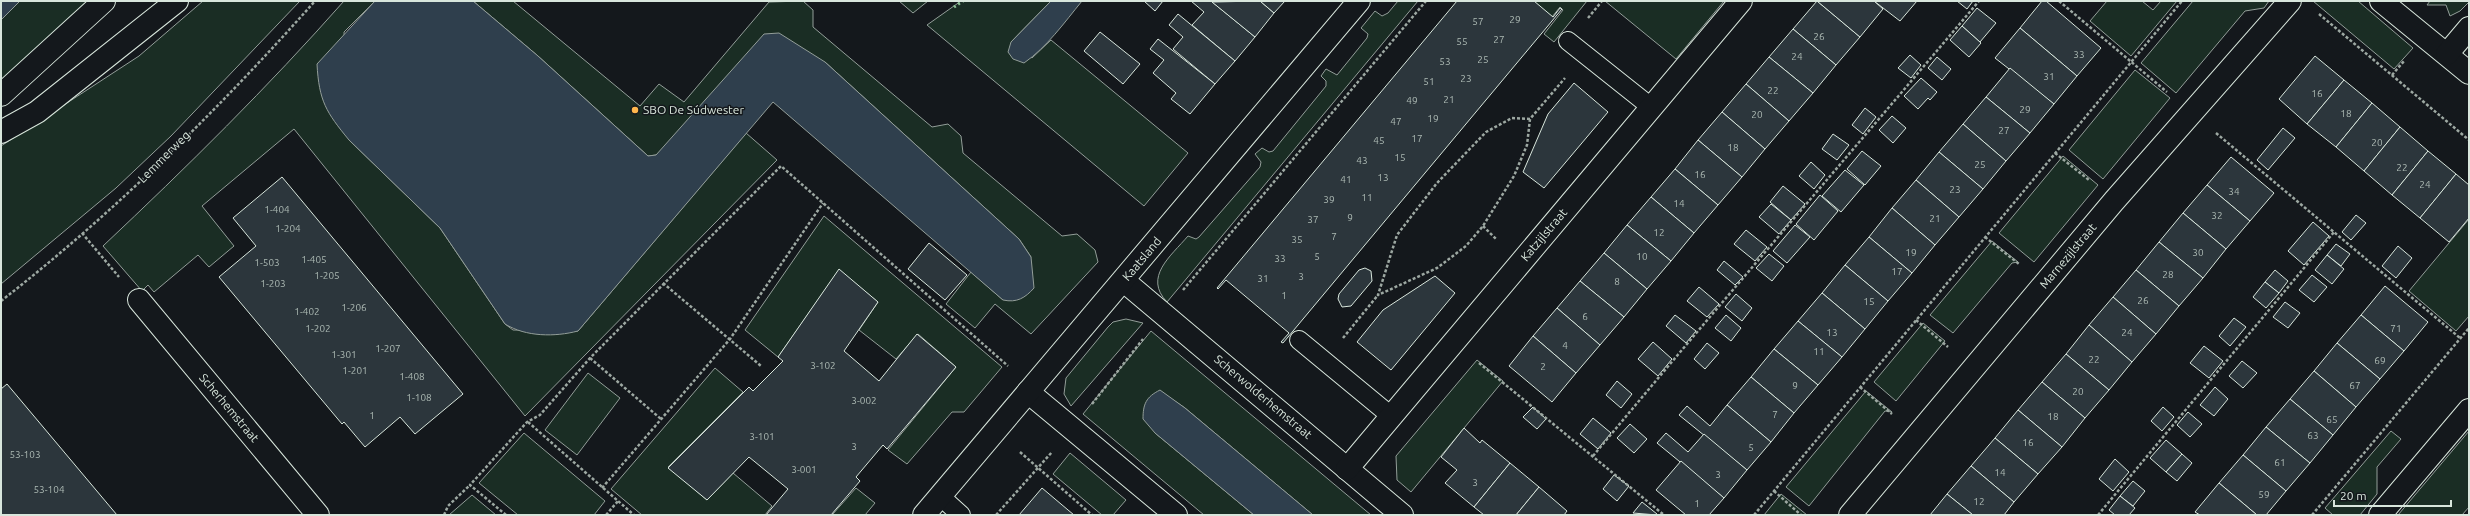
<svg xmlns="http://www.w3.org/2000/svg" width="2470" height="516" viewBox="0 0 2470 516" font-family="Ubuntu,sans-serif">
<rect width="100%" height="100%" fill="#14181c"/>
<g fill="#1a2d24" stroke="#939e99">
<path d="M20,1H88L1,80V20Z"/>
<path d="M203,1H300L171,136L116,188L1,284V146L139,56Z"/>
<path d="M344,1H375L344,32L349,140L440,228L505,324L513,330L578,331L746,133L777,160L525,416L294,129L202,206L234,246L209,267L198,255L154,292L148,285L142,291L103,246C187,167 268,87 344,1Z"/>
<path d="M473,1H513L640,106L659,84L684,102L769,2L803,1L813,10V27L932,127L948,124L961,136L963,153L1062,236L1077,234L1095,250L1098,262L1031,334L995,304L975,328L946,304L971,272L1003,300L1031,257L1019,239L825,62L656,155L648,156L538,56Z"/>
<path d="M899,1H928L913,13Z"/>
<path d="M961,1H1051L1011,42L1032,58L1051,40L1188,153L1144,206L927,25Z"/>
<path d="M1398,1H1418L1167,302C1143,277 1171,256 1188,236L1196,239L1199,237L1260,167L1261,162L1255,154L1262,148L1269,152L1273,151L1326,86V81L1321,76L1326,69L1337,75L1367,38L1368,34L1361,28L1375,11L1382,16L1388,13Z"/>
<path d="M1533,1H1587L1554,42L1544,34L1563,10L1560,7L1552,17Z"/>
<path d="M1605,1H1724L1676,59Z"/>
<path d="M2107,1H2142L2153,10L2161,1H2177L2131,56L2090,21Z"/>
<path d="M2193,1H2269L2264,8L2245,11L2176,93L2141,63Z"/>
<path d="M2313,1H2358L2413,48L2394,69Z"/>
<path d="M2430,1H2469V2L2460,11L2450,16L2446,5H2427Z"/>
<path d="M2135,70L2170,98L2103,179L2069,150Z"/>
<path d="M2063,156L2098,185L2034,262L1999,233Z"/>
<path d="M824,216L1002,367L964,412H952L907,464L888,450L956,367L918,334L896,359L859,330L878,302L839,270L778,357L745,330Z"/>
<path d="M2469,219V316L2456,331L2409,291Z"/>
<path d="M1992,241L2018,262L2012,263L1953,333L1930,315Z"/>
<path d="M1126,319L1143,323L1071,406L1064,394L1066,378L1108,327L1113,322Z"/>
<path d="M1923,323L1945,341L1896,401L1874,382Z"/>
<path d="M1151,331L1371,515H1313L1185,408L1160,391L1155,433L1254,515H1204L1083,414Z"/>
<path d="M1477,360L1503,381L1411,492L1397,480L1396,456Z"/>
<path d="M715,368L743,392L668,467L707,500L733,473L772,506L765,515H642L611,489Z"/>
<path d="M588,373L620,398L577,455L545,430Z"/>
<path d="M1866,391L1892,412L1885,411L1809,506L1786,487Z"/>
<path d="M2391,431L2401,439L2377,467V494L2360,515H2333L2325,508Z"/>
<path d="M2469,431V507L2462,515H2398Z"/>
<path d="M524,433L605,501L594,515H518L479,483Z"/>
<path d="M1070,453L1126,500L1113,515H1102L1053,474Z"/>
<path d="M856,488L875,503L865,515H832Z"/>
<path d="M1781,494L1807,515H1764Z"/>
<path d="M472,495L496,515H449Z"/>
</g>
<g fill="#2f3f4d" stroke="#939e99">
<path d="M1,1H20L1,20Z"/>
<path d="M375,1H473L538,56L648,156L656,155L764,34L779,33L825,62L1019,239L1031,257L1034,288C1025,298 1017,303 1003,300L773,102L578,331C555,337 526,337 505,324L440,228L349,140C326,112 319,101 317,64Z"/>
<path d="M1051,1H1082C1064,23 1047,47 1024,63L1013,59L1008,52L1011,42Z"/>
<path d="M1160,390L1185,408L1313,515H1254L1155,433L1143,419C1143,404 1146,397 1160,390Z"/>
</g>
<g fill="#2c363c" stroke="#d8e6dc">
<path d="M1144,1H1163L1155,11Z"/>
<path d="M1191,1H1211L1255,37L1235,61L1192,25L1204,12Z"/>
<path d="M1260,1L1274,13L1255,37L1212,2Z"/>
<path d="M1260,1H1285L1274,13Z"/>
<path d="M1457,1H1534L1553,17L1560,8L1562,9L1283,343L1281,342L1289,333L1226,280L1218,289L1217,288Z"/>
<path d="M1817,1L1860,37L1836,65L1793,29Z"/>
<path d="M1817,1H1874L1883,9L1860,37Z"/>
<path d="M1874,1H1917L1900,21Z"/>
<path d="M1957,1H1973L1967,9Z"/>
<path d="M2042,1H2046L2101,48L2077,76L2020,28Z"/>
<path d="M1977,8L1996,23L1980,42L1962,26Z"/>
<path d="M1178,14L1235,61L1215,84L1173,49L1183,37L1169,25Z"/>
<path d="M1962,26L1981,43L1969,57L1950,40Z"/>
<path d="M2020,28L2077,76L2054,104L1995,58Z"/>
<path d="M1793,29L1836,65L1813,93L1769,57Z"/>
<path d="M1100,32L1140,64L1123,84L1084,51Z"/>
<path d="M1158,39L1215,84L1190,114L1171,99L1176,93L1153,73L1164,60L1150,49Z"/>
<path d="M1910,55L1921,65L1911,78L1898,68Z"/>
<path d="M2315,56L2344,80L2307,124L2279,99Z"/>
<path d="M1769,57L1813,93L1789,121L1746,84Z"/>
<path d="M1937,57L1951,69L1942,80L1928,68Z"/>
<path d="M2010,68L2054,104L2030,133L1986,97Z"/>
<path d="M1921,78L1937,92L1930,100L1928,98L1918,109L1904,96Z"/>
<path d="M2344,80L2372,103L2336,147L2307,124Z"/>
<path d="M1574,83L1608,112L1544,188L1523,172L1548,114Z"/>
<path d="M1746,84L1789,121L1765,149L1722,112Z"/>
<path d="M1986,97L2030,133L2006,161L1963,124Z"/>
<path d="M2372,103L2400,127L2364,171L2336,147Z"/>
<path d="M1865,108L1876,117L1863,134L1852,125Z"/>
<path d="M1722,112L1765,149L1742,177L1698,140Z"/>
<path d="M1892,116L1906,128L1893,143L1879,130Z"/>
<path d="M1963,124L2006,161L1983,189L1939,152Z"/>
<path d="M2400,127L2428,151L2392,195L2364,171Z"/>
<path d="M2283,128L2295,138L2268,170L2257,160Z"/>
<path d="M1833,134L1849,145L1837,160L1822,149Z"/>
<path d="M1698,140L1742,177L1718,205L1675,169Z"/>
<path d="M1862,151L1881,166L1865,185L1847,169Z"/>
<path d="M2428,151L2456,174L2420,218L2392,195Z"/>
<path d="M1939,152L1983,189L1959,217L1916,180Z"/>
<path d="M2231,157L2274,193L2250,221L2207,185Z"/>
<path d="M1811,162L1825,175L1814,189L1799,176Z"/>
<path d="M1675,169L1718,205L1694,233L1651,197Z"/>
<path d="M1845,170L1864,185L1841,212L1822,196Z"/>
<path d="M2456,174L2469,185V218L2449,242L2420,218Z"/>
<path d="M282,177L463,394L415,434L400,417L365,447L344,422L342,424L219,277L256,246L233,218Z"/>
<path d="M1916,180L1959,217L1935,245L1892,208Z"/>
<path d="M2207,185L2250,221L2226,249L2183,213Z"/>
<path d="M1783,186L1805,204L1791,220L1770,202Z"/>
<path d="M1820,195L1838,211L1814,240L1796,224Z"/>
<path d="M1651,197L1694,233L1671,261L1627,225Z"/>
<path d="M1771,204L1791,220L1779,234L1759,217Z"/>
<path d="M1892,208L1935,245L1912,273L1869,237Z"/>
<path d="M2183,213L2226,249L2203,278L2159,242Z"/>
<path d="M2356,215L2366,223L2351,240L2342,232Z"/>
<path d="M2313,222L2329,236L2304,265L2288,251Z"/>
<path d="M1627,225L1671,261L1647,289L1604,253Z"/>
<path d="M1795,225L1810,237L1787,263L1773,251Z"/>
<path d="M1746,230L1767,247L1755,261L1734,244Z"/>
<path d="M1869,237L1912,273L1888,301L1845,265Z"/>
<path d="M2159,242L2203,278L2179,306L2136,270Z"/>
<path d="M929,243L967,275L945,300L908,269Z"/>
<path d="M2336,244L2350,254L2341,266L2327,255Z"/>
<path d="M2398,246L2412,258L2396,278L2382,266Z"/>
<path d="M1604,253L1647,289L1624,317L1580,281Z"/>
<path d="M1769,254L1784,266L1772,281L1756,268Z"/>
<path d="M2327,255L2344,269L2332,284L2315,270Z"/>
<path d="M1724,261L1743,277L1735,285L1717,270Z"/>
<path d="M1845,265L1888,301L1865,329L1822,293Z"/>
<path d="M1365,268L1371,271L1372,281L1351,306L1342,307L1338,299L1339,294L1359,270Z"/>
<path d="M839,269L878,302L844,351L879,381L917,334L956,367L887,449L883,445L856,477L860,481L831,515H766L788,489L749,457L707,500L668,468L749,387L753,391L783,361L778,357Z"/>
<path d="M2136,270L2179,306L2156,334L2113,297Z"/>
<path d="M2275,270L2288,281L2279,293L2265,282Z"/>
<path d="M2312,275L2327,287L2314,302L2299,290Z"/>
<path d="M1435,276L1455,293L1391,370L1357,342L1383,310Z"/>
<path d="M1580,281L1624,317L1600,345L1557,308Z"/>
<path d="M2265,282L2279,293L2266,308L2253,297Z"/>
<path d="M2385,286L2428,322L2404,351L2361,315Z"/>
<path d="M1699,287L1719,304L1707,317L1687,301Z"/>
<path d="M1822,293L1865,329L1842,357L1798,321Z"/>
<path d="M1736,294L1752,308L1742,321L1725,307Z"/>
<path d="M2113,297L2156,334L2132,362L2089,325Z"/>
<path d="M2285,302L2300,313L2288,328L2273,317Z"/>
<path d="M1557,308L1600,345L1576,373L1533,336Z"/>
<path d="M1675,315L1696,331L1686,343L1666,326Z"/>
<path d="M1726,315L1741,328L1731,341L1715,328Z"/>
<path d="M2361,315L2404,351L2380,379L2337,343Z"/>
<path d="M2234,318L2246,327L2230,346L2219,336Z"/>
<path d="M1798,321L1842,357L1818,385L1774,349Z"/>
<path d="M2089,325L2132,362L2109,390L2066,354Z"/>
<path d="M1533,336L1576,373L1552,402L1509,366Z"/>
<path d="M1653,342L1672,359L1658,376L1638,359Z"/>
<path d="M1707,343L1719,353L1705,369L1694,359Z"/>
<path d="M2337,343L2380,379L2356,407L2314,371Z"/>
<path d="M2204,346L2223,361L2209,378L2190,363Z"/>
<path d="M1774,349L1818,385L1794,413L1751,377Z"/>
<path d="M2066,354L2109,390L2085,418L2042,382Z"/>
<path d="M2242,361L2257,373L2243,388L2229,376Z"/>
<path d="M2314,371L2356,407L2333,435L2290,399Z"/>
<path d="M1751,377L1794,413L1771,442L1727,405Z"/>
<path d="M1617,381L1632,394L1621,408L1606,395Z"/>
<path d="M2042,382L2085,418L2062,447L2018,410Z"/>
<path d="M7,384L117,515H1V389Z"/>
<path d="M2215,387L2228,399L2214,416L2200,405Z"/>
<path d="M2290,399L2333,435L2310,463L2266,427Z"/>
<path d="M1727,405L1771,442L1747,470L1679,415L1687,406L1710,426Z"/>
<path d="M1533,407L1546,419L1537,429L1523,417Z"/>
<path d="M2163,407L2174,417L2162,431L2151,421Z"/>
<path d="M2018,410L2062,447L2038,474L1995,438Z"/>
<path d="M2188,412L2202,424L2190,437L2177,425Z"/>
<path d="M1593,418L1611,433L1598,449L1580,434Z"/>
<path d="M1630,424L1647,439L1634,453L1617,438Z"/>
<path d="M2266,427L2310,463L2286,491L2243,455Z"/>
<path d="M1464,428L1480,443L1482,440L1510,463L1474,507L1445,483L1457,470L1441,457Z"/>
<path d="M1666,433L1688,452L1704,434L1747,470L1724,498L1657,443Z"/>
<path d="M1995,438L2038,474L2014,502L1971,466Z"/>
<path d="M2166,440L2182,454L2166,472L2150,458Z"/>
<path d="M2182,454L2192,463L2177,481L2166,472Z"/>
<path d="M2243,455L2286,491L2266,515H2257L2219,483Z"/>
<path d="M2115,459L2129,472L2113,491L2099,479Z"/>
<path d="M1681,461L1724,498L1709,515H1686L1656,490Z"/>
<path d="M1510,463L1539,487L1516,515H1484L1474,507Z"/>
<path d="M1971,466L2014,502L2004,515H1973L1947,494Z"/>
<path d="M1614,475L1629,486L1617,501L1603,489Z"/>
<path d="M2133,481L2145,491L2133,506L2120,496Z"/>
<path d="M2219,483L2257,515H2200L2195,512Z"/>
<path d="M1539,487L1567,511L1564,515H1516Z"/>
<path d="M1042,488L1074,515H1019Z"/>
<path d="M1947,494L1973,515H1930Z"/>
<path d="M2120,496L2135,508L2129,515H2115L2109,510Z"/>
<path d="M1642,502L1657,514V515L1633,513Z"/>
</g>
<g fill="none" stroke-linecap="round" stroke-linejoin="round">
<g stroke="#d8e6dc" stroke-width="20">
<g id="service">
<path d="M1568,41L1651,107"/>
<path d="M1299,340L1391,416"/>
<path d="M940,496L961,515"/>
</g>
</g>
<g stroke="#d8e6dc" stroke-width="24">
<g id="minor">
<path d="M2381,1L2469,73"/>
<path d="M2447,54L2469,28"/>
<path d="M1124,281L1402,515"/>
<path d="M139,300L318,515"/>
<path d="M1028,392L1176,515"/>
<path d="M1347,469L1741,1"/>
<path d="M924,515L1359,1"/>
<path d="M1850,515L2114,201L2290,1"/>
<path d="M2380,515L2469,410"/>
</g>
</g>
<g stroke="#d8e6dc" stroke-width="24">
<g id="secondary">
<path d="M1,95L104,1"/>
<path d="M1,132L37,112L177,1"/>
</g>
</g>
<g stroke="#9da8a2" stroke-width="2.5" stroke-dasharray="3 2" stroke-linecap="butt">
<path d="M2059,1L2167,92"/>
<path d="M2319,14L2469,140"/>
<path d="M1588,18L1602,1"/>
<path d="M2392,75L2404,61"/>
<path d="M1530,119L1512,118L1486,132L1437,183L1397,235L1378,295L1437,268L1466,246L1483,226L1514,176L1527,145L1530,119L1565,78"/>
<path d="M2216,133L2460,338"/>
<path d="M2055,153L2089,180"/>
<path d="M1483,226L1497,240"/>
<path d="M82,233L119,277"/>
<path d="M1985,237L2019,264"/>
<path d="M663,283L761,366"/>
<path d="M1183,290L1426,1"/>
<path d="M1,301C114,213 220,108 315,1"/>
<path d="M1916,320L1948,347"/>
<path d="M1343,338L1378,295"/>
<path d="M590,358L661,419"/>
<path d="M1479,363L1664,515"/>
<path d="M1860,387L1892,414"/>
<path d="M1092,404L1143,339"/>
<path d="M528,422L634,515"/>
<path d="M1020,452L1092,515"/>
<path d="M1593,456C1720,303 1851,153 1979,1"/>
<path d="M602,488L730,339L823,203"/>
<path d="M1774,491L1801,515"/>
<path d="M444,515L448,506L470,485"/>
<path d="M506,515L470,485L527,422L540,415L590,358L781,166L1008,366"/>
<path d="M606,515L618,501"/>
<path d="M996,515L1052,452"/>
<path d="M1754,515L2182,1"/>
<path d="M2098,515L2334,232"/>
<path d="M2312,515L2469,328"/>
</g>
<use href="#service" stroke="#14181c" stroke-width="18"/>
<use href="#minor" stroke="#14181c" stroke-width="22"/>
<use href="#secondary" stroke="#14181c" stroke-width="22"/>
<path stroke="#8ac095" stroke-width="3" stroke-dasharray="2 3" stroke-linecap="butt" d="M954,7L963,1"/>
</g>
<circle fill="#ffb74d" stroke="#14181c" stroke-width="1.5" cx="635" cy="110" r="4"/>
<g text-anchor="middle" stroke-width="3" stroke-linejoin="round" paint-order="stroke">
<g font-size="10" fill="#adbab4">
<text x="1515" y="23">29</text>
<text x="1478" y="25">57</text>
<text x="1819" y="40">26</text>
<text x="1499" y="43">27</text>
<text x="1462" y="45">55</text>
<text x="2079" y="58">33</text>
<text x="1797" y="60">24</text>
<text x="1483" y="63">25</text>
<text x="1445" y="65">53</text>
<text x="2049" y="80">31</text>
<text x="1466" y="82">23</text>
<text x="1429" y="85">51</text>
<text x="1773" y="94">22</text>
<text x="2317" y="97">16</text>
<text x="1449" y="103">21</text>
<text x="1412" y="104">49</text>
<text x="2025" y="113">29</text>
<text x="2346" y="117">18</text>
<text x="1757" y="118">20</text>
<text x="1433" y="122">19</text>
<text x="1396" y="125">47</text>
<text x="2004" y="134">27</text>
<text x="1417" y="142">17</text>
<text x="1379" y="144">45</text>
<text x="2377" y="146">20</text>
<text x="1733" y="151">18</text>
<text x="1400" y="161">15</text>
<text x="1362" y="164">43</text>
<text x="1980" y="168">25</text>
<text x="2402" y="171">22</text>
<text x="1700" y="178">16</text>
<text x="1383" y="181">13</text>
<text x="1346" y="183">41</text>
<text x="2425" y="188">24</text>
<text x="1955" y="193">23</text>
<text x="2234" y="195">34</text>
<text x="1367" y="201">11</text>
<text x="1329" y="203">39</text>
<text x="1679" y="207">14</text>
<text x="277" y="213">1-404</text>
<text x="2217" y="219">32</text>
<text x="1350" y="221">9</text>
<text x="1935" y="222">21</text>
<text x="1313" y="223">37</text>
<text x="288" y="232">1-204</text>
<text x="1659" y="236">12</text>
<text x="1334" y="240">7</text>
<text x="1297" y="243">35</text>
<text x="1911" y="256">19</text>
<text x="2198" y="256">30</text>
<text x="1317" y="260">5</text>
<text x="1642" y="260">10</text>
<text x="1280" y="262">33</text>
<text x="314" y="263">1-405</text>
<text x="267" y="266">1-503</text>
<text x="1897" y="275">17</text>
<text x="2168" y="278">28</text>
<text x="327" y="279">1-205</text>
<text x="1301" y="280">3</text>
<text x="1263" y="282">31</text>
<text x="1617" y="285">8</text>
<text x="273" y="287">1-203</text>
<text x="1284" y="299">1</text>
<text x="2143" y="304">26</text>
<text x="1869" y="305">15</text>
<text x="354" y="311">1-206</text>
<text x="307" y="315">1-402</text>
<text x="1585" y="320">6</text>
<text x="318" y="332">1-202</text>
<text x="2396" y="332">71</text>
<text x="1832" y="336">13</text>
<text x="2127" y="336">24</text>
<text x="1565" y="349">4</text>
<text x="388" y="352">1-207</text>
<text x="1819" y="355">11</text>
<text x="344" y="358">1-301</text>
<text x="2094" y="363">22</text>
<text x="2380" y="364">69</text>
<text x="823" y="369">3-102</text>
<text x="1543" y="370">2</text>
<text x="355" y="374">1-201</text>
<text x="412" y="380">1-408</text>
<text x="1795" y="389">9</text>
<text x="2355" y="389">67</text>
<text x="2078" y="395">20</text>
<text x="419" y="401">1-108</text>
<text x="864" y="404">3-002</text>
<text x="1775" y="418">7</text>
<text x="372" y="419">1</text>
<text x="2053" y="420">18</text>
<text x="2332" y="423">65</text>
<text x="2313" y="439">63</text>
<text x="762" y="440">3-101</text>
<text x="2028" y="446">16</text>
<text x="854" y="450">3</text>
<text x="1751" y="451">5</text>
<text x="25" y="458">53-103</text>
<text x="2280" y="466">61</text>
<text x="804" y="473">3-001</text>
<text x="2000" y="476">14</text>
<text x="1718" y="478">3</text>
<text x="1475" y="486">3</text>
<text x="49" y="493">53-104</text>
<text x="2264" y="498">59</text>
<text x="1979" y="505">12</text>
<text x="1697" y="507">1</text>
</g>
<g font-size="12" fill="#d8e6dc" stroke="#14181c" text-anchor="start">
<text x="643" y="114">SBO De Súdwester</text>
</g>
<g font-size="12" fill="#d8e6dc" stroke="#14181c">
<text transform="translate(164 157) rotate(-45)" y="4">Lemmerweg</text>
<text transform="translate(1544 235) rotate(-50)" y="4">Katzijlstraat</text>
<text transform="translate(2068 256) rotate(-50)" y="4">Marnezijlstraat</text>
<text transform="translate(1142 259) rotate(-50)" y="4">Kaatsland</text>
<text transform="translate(1263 397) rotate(40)" y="4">Scherwolderhemstraat</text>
<text transform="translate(229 408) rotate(50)" y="4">Scherhemstraat</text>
</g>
</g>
<rect width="2470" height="516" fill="none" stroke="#d8e6dc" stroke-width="4"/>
<path d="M2334 500v6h117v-6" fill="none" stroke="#d8e6dc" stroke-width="2"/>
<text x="2340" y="500" font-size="12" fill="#d8e6dc" stroke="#14181c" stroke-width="3" paint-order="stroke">20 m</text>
</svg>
